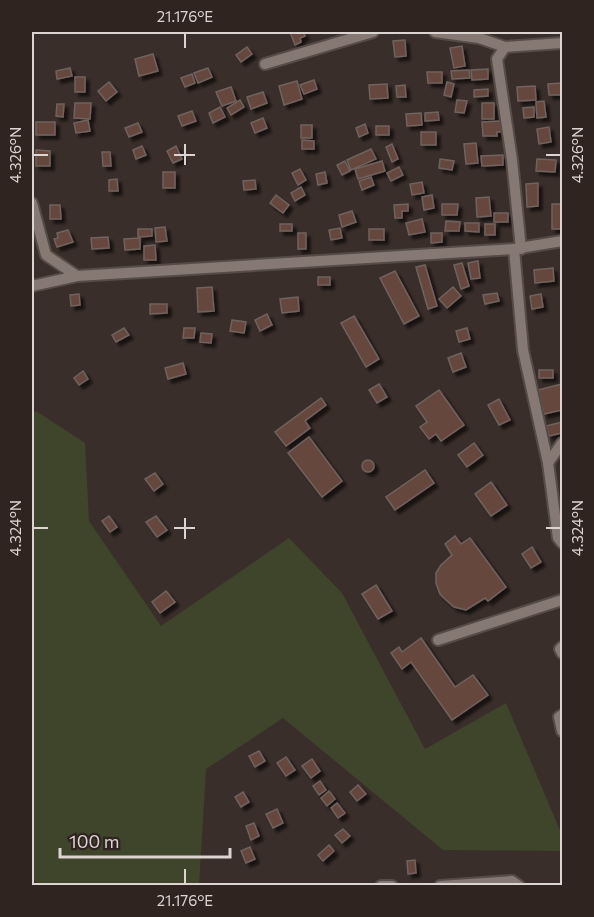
<svg xmlns="http://www.w3.org/2000/svg" width="594" height="917" viewBox="0 0 594 917" font-family="Commissioner,sans-serif">
<defs>
<filter id="shadow"><feDropShadow dx="4" dy="4" stdDeviation="1.5" flood-color="#0009"/></filter>
</defs>
<rect width="100%" height="100%" fill="#3a2e2a"/>
<path fill="#3e452a" d="M36,411L85,443L89,521L161,626L289,538L342,593L425,749L506,703L562,835V851L443,850L283,718L206,769L199,885H38L32,877V413Z"/>
<g fill="#66473c" stroke="#70625e" stroke-width="1.5" filter="url(#shadow)">
<path d="M290,32H303L305,36L300,38L301,42L295,45Z"/>
<path d="M405,40L406,56L395,57L393,41Z"/>
<path d="M462,46L465,66L454,68L450,48Z"/>
<path d="M247,47L252,54L241,62L236,55Z"/>
<path d="M153,54L158,71L139,76L135,59Z"/>
<path d="M70,68L72,76L57,79L56,71Z"/>
<path d="M208,68L212,77L198,83L194,73Z"/>
<path d="M488,69V79L472,80L471,70Z"/>
<path d="M469,70L470,78L452,79L451,71Z"/>
<path d="M427,72H442V83H428Z"/>
<path d="M192,74L195,83L185,87L181,78Z"/>
<rect x="75" y="77" width="10" height="15"/>
<path d="M314,80L317,89L304,94L300,85Z"/>
<path d="M297,81L302,99L284,105L279,86Z"/>
<path d="M109,82L117,92L106,101L98,91Z"/>
<path d="M447,82L454,84L451,97L444,95Z"/>
<path d="M562,83V95H549L548,84Z"/>
<path d="M387,84L388,98L370,99L369,85Z"/>
<path d="M405,85L406,97H397L396,86Z"/>
<path d="M535,86L536,100L518,101L517,87Z"/>
<path d="M231,87L236,101L222,106L216,92Z"/>
<path d="M488,89V96L474,97V90Z"/>
<path d="M263,92L267,103L251,109L247,97Z"/>
<path d="M240,100L244,107L231,115L227,108Z"/>
<path d="M457,100L467,101L464,113L455,112Z"/>
<path d="M544,101L546,117L537,118L536,102Z"/>
<path d="M75,103H91L90,119L74,118Z"/>
<rect x="482" y="103" width="12" height="16"/>
<path d="M57,104H64L63,117L56,116Z"/>
<path d="M220,107L225,117L213,123L209,113Z"/>
<path d="M534,107V117L524,118L523,108Z"/>
<path d="M192,111L196,121L182,126L178,116Z"/>
<path d="M438,112L439,120L425,121V113Z"/>
<path d="M421,113L422,125L407,126L406,114Z"/>
<path d="M263,118L267,128L255,133L251,123Z"/>
<path d="M88,120L90,131L76,133L74,123Z"/>
<path d="M502,121V132H497V136H483L482,122Z"/>
<rect x="36" y="122" width="19" height="13"/>
<path d="M138,123L142,132L129,137L125,128Z"/>
<path d="M365,124L368,133L359,137L356,128Z"/>
<rect x="301" y="125" width="11" height="13"/>
<rect x="376" y="126" width="13" height="9"/>
<path d="M549,127L551,142L539,144L537,129Z"/>
<rect x="421" y="132" width="15" height="13"/>
<path d="M302,140L314,141V149H302Z"/>
<path d="M476,143L478,163L466,164L464,144Z"/>
<path d="M392,144L398,159L392,162L386,147Z"/>
<path d="M142,146L146,155L136,159L133,150Z"/>
<path d="M176,146L182,159L173,163L167,151Z"/>
<path d="M371,149L376,159L351,170L347,160Z"/>
<path d="M36,150L50,151V166H36Z"/>
<path d="M102,152H110L111,166H103Z"/>
<path d="M503,155V165L482,166L481,156Z"/>
<path d="M440,159L454,161L452,170L439,168Z"/>
<path d="M537,159L556,160L555,172L536,171Z"/>
<path d="M345,161L350,171L342,175L337,165Z"/>
<path d="M382,161L385,171L358,179L355,169Z"/>
<path d="M399,167L403,175L391,181L387,173Z"/>
<path d="M300,169L306,180L298,185L292,173Z"/>
<rect x="163" y="172" width="12" height="16"/>
<path d="M325,172L327,183L318,185L316,174Z"/>
<path d="M371,177L374,185L362,190L359,181Z"/>
<path d="M117,179L118,191H109V180Z"/>
<path d="M255,180L256,189L244,190L243,181Z"/>
<path d="M422,182L424,193L412,195L410,184Z"/>
<path d="M538,183V206L527,207L526,184Z"/>
<path d="M301,187L305,195L295,201L291,193Z"/>
<path d="M276,195L289,205L283,213L270,203Z"/>
<path d="M432,195L434,208L424,210L422,197Z"/>
<path d="M489,197L491,216L477,217L476,198Z"/>
<path d="M408,204V211H402V218H395L394,205Z"/>
<path d="M442,204H458L457,215H442Z"/>
<rect x="552" y="204" width="10" height="25"/>
<path d="M50,205H60L61,219H50Z"/>
<path d="M352,211L356,222L342,227L339,215Z"/>
<rect x="494" y="213" width="14" height="9"/>
<path d="M422,219L425,232L409,235L406,223Z"/>
<path d="M446,221L460,222L459,231H445Z"/>
<path d="M465,223H479V232L465,231Z"/>
<rect x="280" y="224" width="12" height="7"/>
<rect x="485" y="224" width="10" height="11"/>
<path d="M165,227L167,241L156,242L155,228Z"/>
<path d="M340,228L342,238L331,240L329,230Z"/>
<path d="M138,229H152V236L138,237Z"/>
<rect x="369" y="229" width="15" height="11"/>
<path d="M68,230L73,242L57,247L54,239L58,238L57,233Z"/>
<rect x="298" y="233" width="8" height="16"/>
<path d="M431,233H442V242L431,243Z"/>
<path d="M108,237L109,248L92,249L91,238Z"/>
<path d="M140,238V249L125,250L124,239Z"/>
<path d="M155,245L156,260H144V246Z"/>
<path d="M478,261L480,278L471,279L468,263Z"/>
<path d="M462,263L469,286L461,289L454,265Z"/>
<path d="M425,265L437,306L428,309L416,267Z"/>
<path d="M553,268L554,281L535,283L534,270Z"/>
<path d="M395,271L419,316L404,324L380,278Z"/>
<rect x="318" y="277" width="12" height="8"/>
<path d="M212,287L214,311L198,312L197,288Z"/>
<path d="M453,287L461,296L447,308L439,299Z"/>
<path d="M497,293L499,301L485,304L483,295Z"/>
<path d="M79,294L80,305L71,306L70,295Z"/>
<path d="M541,294L543,307L532,309L530,296Z"/>
<path d="M298,297L299,311L282,313L280,299Z"/>
<path d="M150,304H167V313L150,314Z"/>
<path d="M267,314L272,325L260,331L255,320Z"/>
<path d="M354,316L379,359L366,367L341,323Z"/>
<path d="M232,320L246,322L244,333L230,331Z"/>
<path d="M124,328L129,335L116,342L112,335Z"/>
<path d="M184,328H195L194,338H183Z"/>
<path d="M467,328L470,339L459,342L456,331Z"/>
<path d="M201,333L212,334L211,343L200,342Z"/>
<path d="M461,353L466,367L453,372L448,358Z"/>
<path d="M183,363L186,374L168,379L165,368Z"/>
<rect x="539" y="370" width="14" height="8"/>
<path d="M83,371L88,379L79,385L74,378Z"/>
<path d="M379,384L387,397L377,403L369,390Z"/>
<path d="M562,384V410L544,414L538,390Z"/>
<path d="M439,390L464,425L441,441L436,434L429,439L420,427L427,422L416,406Z"/>
<path d="M321,398L326,405L305,421L310,428L286,446L275,432Z"/>
<path d="M499,399L510,420L499,425L488,405Z"/>
<path d="M562,422V433L549,436L546,426Z"/>
<path d="M309,437L342,481L322,497L288,453Z"/>
<path d="M474,443L483,455L467,467L458,455Z"/>
<circle cx="368" cy="466" r="6"/>
<path d="M425,470L434,483L395,510L386,497Z"/>
<path d="M155,473L163,484L154,491L145,479Z"/>
<path d="M491,482L507,505L491,516L475,494Z"/>
<path d="M109,516L117,527L110,532L102,521Z"/>
<path d="M156,516L167,530L157,537L146,522Z"/>
<path d="M455,536L461,544L470,538L506,587L488,601L485,598L466,610L454,607L446,600L440,594L436,583V573L441,565L452,555L445,544Z"/>
<path d="M532,547L541,562L531,568L522,554Z"/>
<path d="M376,585L392,611L378,619L362,594Z"/>
<path d="M166,591L175,602L160,613L152,602Z"/>
<path d="M421,638L455,687L473,675L488,695L452,720L411,662L402,669L391,653L399,647L402,652Z"/>
<path d="M259,751L265,761L255,767L249,756Z"/>
<path d="M286,757L295,770L286,776L277,763Z"/>
<path d="M312,759L320,771L311,778L302,766Z"/>
<path d="M320,781L326,790L319,795L313,786Z"/>
<path d="M358,785L366,794L357,801L350,792Z"/>
<path d="M329,791L335,799L327,806L321,798Z"/>
<path d="M243,792L249,802L241,807L235,797Z"/>
<path d="M337,803L345,813L338,818L331,808Z"/>
<path d="M277,809L283,823L273,828L266,814Z"/>
<path d="M254,823L259,836L251,840L246,826Z"/>
<path d="M343,829L350,836L342,843L335,835Z"/>
<path d="M329,845L334,851L323,861L318,855Z"/>
<path d="M250,847L255,859L246,863L241,851Z"/>
<path d="M415,860L416,873L408,874L407,861Z"/>
</g>
<g fill="none" stroke-linecap="round" stroke-linejoin="round">
<g stroke="#554b47" stroke-width="14">
<g id="minor">
<path d="M435,32L479,38L505,47L562,43"/>
<path d="M505,47L497,59L512,160L521,249"/>
<path d="M265,64L373,32"/>
<path d="M32,203L46,255L77,276"/>
<path d="M514,249L523,350L548,463L558,538L562,543"/>
<path d="M32,286L77,276L514,249L562,241"/>
<path d="M548,463L562,443"/>
<path d="M438,640L562,600"/>
<path d="M562,647L560,649L562,653"/>
<path d="M562,715L559,717L562,731"/>
<path d="M381,886H392"/>
<path d="M440,886L512,881L519,886"/>
</g>
</g>
<use href="#minor" stroke="#867873" stroke-width="10"/>
</g>
<path fill="none" stroke="#dcd4d1" stroke-width="2" d="M185,33V48M185,144V165M33,155H48M174,155H195M546,155H561M185,518V539M33,528H48M174,528H195M546,528H561M185,869V884"/>
<rect width="594" height="917" fill="none" stroke="#302420" stroke-width="66"/>
<path d="M60 848v9h170v-9" fill="none" stroke="#dcd4d1" stroke-width="3"/>
<text x="69" y="848" font-size="18" fill="#dcd4d1" stroke="#302420" stroke-width="4.5" paint-order="stroke">100 m</text>
<rect x="33" y="33" width="528" height="851" fill="none" stroke="#dcd4d1" stroke-width="2"/>
<g font-size="15" text-anchor="middle" fill="#dcd4d1">
<text x="185" y="22">21.176°E</text>
<text transform="translate(16 155) rotate(-90)" y="5">4.326°N</text>
<text transform="translate(578 155) rotate(-90)" y="5">4.326°N</text>
<text transform="translate(16 528) rotate(-90)" y="5">4.324°N</text>
<text transform="translate(578 528) rotate(-90)" y="5">4.324°N</text>
<text x="185" y="906">21.176°E</text>
</g>
</svg>
